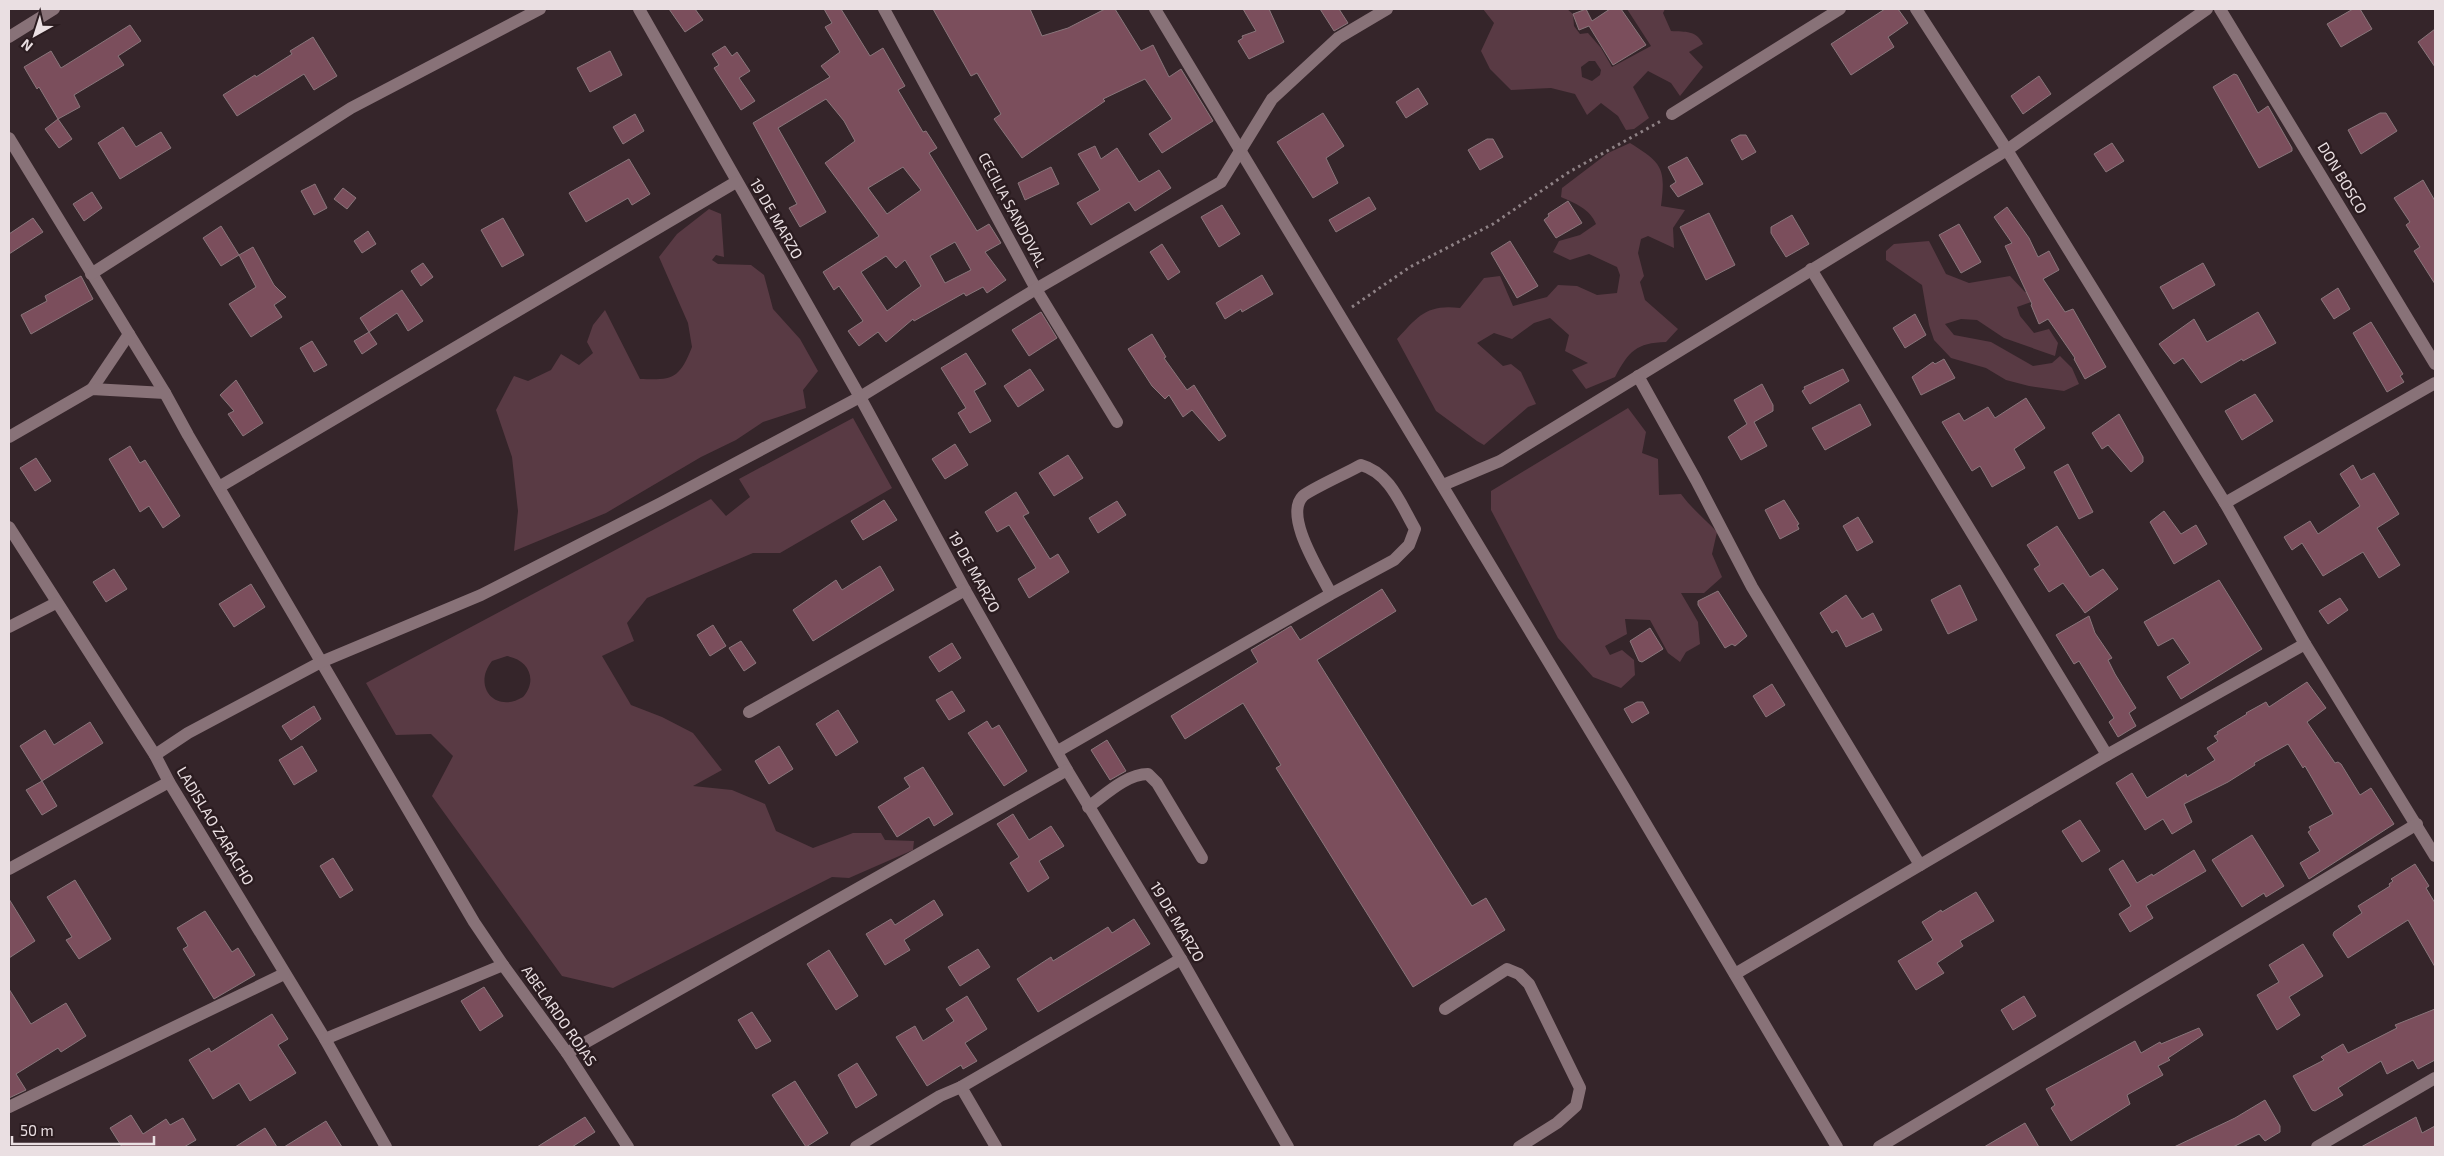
<svg xmlns="http://www.w3.org/2000/svg" width="2444" height="1156" viewBox="0 0 2444 1156" font-family="'Exo 2',sans-serif">
<rect width="100%" height="100%" fill="#35252a"/>
<g fill="#593a44" fill-rule="evenodd">
<path d="M1483,9H1567L1573,14L1574,26L1580,34L1588,33L1601,48L1612,67L1651,46L1627,9H1665L1663,13L1671,31C1686,32 1696,30 1703,44L1689,52L1703,67L1680,96L1671,83L1648,71L1633,87L1649,118L1634,129L1626,130L1618,116L1601,103L1587,115L1575,94L1551,88L1511,90L1490,69L1481,51L1494,23ZM1589,61H1595L1601,70L1600,75L1592,81L1582,77L1581,67Z"/>
<path d="M1630,143C1662,163 1666,168 1661,206L1685,210L1673,228L1674,248L1648,236L1641,239L1638,253L1644,276L1640,282L1645,300L1678,329L1666,342C1636,343 1629,351 1615,377L1586,389L1572,370L1588,363L1565,351L1569,335L1550,318L1534,323L1512,339L1494,333L1477,343L1503,366L1511,364L1521,372L1536,404L1528,407L1484,445L1477,441L1436,411L1397,339C1418,316 1427,304 1460,308L1484,278L1500,276L1513,306L1547,297L1558,285L1577,286L1597,295L1617,293L1620,275L1617,267L1589,254L1570,260L1553,252L1559,241L1580,235L1596,224C1590,209 1575,203 1561,197L1562,188L1608,153Z"/>
<path d="M709,209L721,214L724,257L716,255L712,260L718,264L751,265L764,275L773,309L800,339L818,371L803,390L806,408L763,422L736,440L701,457L606,513L514,551L518,511L512,457L496,410L514,376L528,381L551,370L561,354L579,365L593,353L587,342L593,325L605,310L640,379C672,380 679,380 692,347L688,323L659,257L677,234Z"/>
<path d="M1929,241L1946,274L1969,283L2010,276L2025,292L2040,289L2037,300L2017,307L2020,316L2034,333L2049,329L2058,343L2055,356L2004,338L1977,320L1961,319L1945,324L1954,335L1991,342L2033,366L2052,363L2060,356L2072,368L2079,384L2064,391L2029,386L2006,380L1986,368L1951,358L1934,340L1929,325L1922,285L1886,260V251L1894,244Z"/>
<path d="M1628,408L1646,432L1642,453L1658,459L1659,495L1681,494C1692,509 1705,519 1717,532L1712,554L1722,577L1704,593H1681L1698,622L1700,644L1686,652L1680,662L1668,653L1650,620L1625,619L1627,634L1605,646L1610,655L1622,650L1634,660L1635,675L1621,688L1593,677L1558,638L1491,510V491Z"/>
<path d="M853,418L892,488L780,553H753L647,598L627,623L634,641L602,656L631,705L662,717L693,733L722,770L693,786L732,790L765,804L776,831L813,848L853,833H881L885,840L914,841L913,850L849,878L832,877L613,988L562,976L432,796L453,756L431,734L396,735L366,683L711,499L726,516L750,497L739,479ZM507,656C529,660 538,680 523,697C495,714 472,686 492,661Z"/>
</g>
<g fill="#7b4e5c" stroke="#89767b" fill-rule="evenodd">
<path d="M669,9H695L703,20L685,32Z"/>
<path d="M824,9H841L870,56L883,48L905,86L898,90L923,132L926,131L937,148L929,153L977,231L989,224L1001,243L985,252L1006,280L987,293L983,287L966,296L964,293L914,321L913,319L886,342L878,332L859,346L848,331L863,321L839,286L834,290L823,272L879,236L825,163L855,141L844,121L826,99L778,128L826,212L800,227L789,208L797,204L753,123L830,77L821,66L840,52L825,27L832,23ZM903,167L921,190L887,214L868,188ZM955,242L971,270L945,283L930,256ZM886,256L896,268L905,260L921,286L887,311L861,272Z"/>
<path d="M933,9H1030L1042,36L1068,28L1105,9H1115L1141,51L1153,45L1169,77L1181,69L1213,121L1162,153L1149,134L1172,119L1145,79L1103,99L1105,101L1022,158L994,119L1001,114L977,73L971,76Z"/>
<path d="M1243,9H1269L1284,42L1249,59L1238,41L1243,38L1242,36L1256,31Z"/>
<path d="M1320,9H1339L1348,23L1334,31Z"/>
<path d="M1586,9L1592,21L1610,9H1621L1646,45L1613,65L1589,26L1579,30L1573,14Z"/>
<path d="M1885,9H1898L1908,23L1888,37L1894,47L1851,75L1831,44Z"/>
<path d="M2353,9H2360L2372,29L2341,47L2327,24Z"/>
<path d="M130,25L141,41L118,56L124,65L74,95L80,107L58,119L39,87L37,89L24,67L51,51L61,68Z"/>
<path d="M2435,29V67L2418,42Z"/>
<path d="M313,37L337,76L314,90L304,74L237,116L223,95L255,75L256,77L292,54L290,51Z"/>
<path d="M725,46L732,56L737,52L750,71L739,78L755,101L741,110L714,68L719,65L712,54Z"/>
<path d="M610,51L622,75L590,92L577,68Z"/>
<path d="M2234,74L2237,75L2258,113L2268,106L2292,148V151L2259,168L2213,87Z"/>
<path d="M2039,76L2051,94L2023,114L2011,96Z"/>
<path d="M1418,88L1428,104L1406,118L1396,102Z"/>
<path d="M1323,113L1344,146L1326,158L1338,183L1313,198L1277,142Z"/>
<path d="M2380,113H2386L2397,131L2361,154L2348,130Z"/>
<path d="M635,114L644,131L623,144L613,127Z"/>
<path d="M58,119L72,139L59,148L45,129Z"/>
<path d="M123,127L136,147L161,132L171,148L120,179L98,143Z"/>
<path d="M1740,135H1746L1756,152L1742,160L1731,140Z"/>
<path d="M1487,139H1493L1503,157L1480,170L1468,150Z"/>
<path d="M2112,143L2124,161L2106,172L2094,154Z"/>
<path d="M1095,146L1101,159L1117,148L1139,182L1159,170L1171,188L1135,211L1129,202L1091,225L1077,203L1100,190L1078,154Z"/>
<path d="M1687,157L1703,184L1678,197L1670,186L1676,182L1668,167Z"/>
<path d="M629,159L650,194L632,205L628,198L586,222L569,193Z"/>
<path d="M1051,167L1059,184L1025,200L1018,183Z"/>
<path d="M2423,180L2435,201V284L2414,251L2420,247L2406,225L2410,222L2394,198Z"/>
<path d="M315,184L327,208L314,215L301,191Z"/>
<path d="M343,188L356,198L347,209L334,199Z"/>
<path d="M92,192L102,208L84,221L73,204Z"/>
<path d="M1369,197L1376,209L1336,232L1329,220Z"/>
<path d="M1568,201L1582,223L1556,238L1544,220L1549,216L1548,214Z"/>
<path d="M1222,205L1240,234L1219,247L1201,217Z"/>
<path d="M2007,207L2029,238L2038,257L2049,251L2059,270L2043,279L2065,312L2073,309L2106,367L2085,379L2074,359L2075,358L2048,319L2039,324L2031,305L2032,304L2005,246L2012,243L1994,217Z"/>
<path d="M1709,213L1735,265L1706,280L1680,227Z"/>
<path d="M1792,215L1809,244L1786,257L1771,233V227Z"/>
<path d="M33,218L43,232L9,254V234Z"/>
<path d="M503,218L524,255L502,267L481,230Z"/>
<path d="M1959,224L1981,262L1961,273L1939,235Z"/>
<path d="M221,226L239,255L221,266L203,238Z"/>
<path d="M368,231L376,244L362,253L354,241Z"/>
<path d="M1510,241L1538,286L1517,298L1491,253Z"/>
<path d="M1162,244L1180,272L1168,280L1150,252Z"/>
<path d="M253,247L274,285L286,297L274,305L282,317L251,337L229,304L256,287L239,255Z"/>
<path d="M423,263L433,277L421,286L411,271Z"/>
<path d="M2203,263L2215,285L2173,309L2160,287Z"/>
<path d="M1262,275L1273,294L1242,312L1241,309L1225,319L1216,303Z"/>
<path d="M81,276L93,299L31,334L21,315L47,301L45,296Z"/>
<path d="M2338,288L2350,309L2334,319L2321,299Z"/>
<path d="M402,290L423,321L408,331L397,313L369,332L360,318Z"/>
<path d="M1041,312L1057,338L1029,356L1012,330Z"/>
<path d="M2258,312L2276,343L2243,361L2242,359L2201,383L2183,358L2174,364L2159,344L2194,319L2207,342Z"/>
<path d="M1915,314L1926,335L1905,348L1893,328Z"/>
<path d="M2371,322L2403,374L2400,376L2404,382L2387,392L2353,333Z"/>
<path d="M369,332L377,344L362,354L354,341Z"/>
<path d="M1152,334L1166,357L1164,358L1187,390L1194,385L1226,436L1219,441L1192,410L1183,417L1169,395L1165,399L1152,386L1128,349Z"/>
<path d="M312,341L327,365L314,372L300,348Z"/>
<path d="M966,353L986,384L974,391L991,421L970,433L958,413L966,408L941,368Z"/>
<path d="M1944,359L1955,378L1921,395L1912,377L1933,362L1935,364Z"/>
<path d="M1030,369L1044,390L1018,407L1004,386Z"/>
<path d="M1843,369L1849,381L1810,404L1802,391L1805,389L1804,387Z"/>
<path d="M236,380L263,423L243,436L228,414L234,411L220,395Z"/>
<path d="M1762,384L1773,405V411L1754,422L1767,446L1741,460L1728,437L1747,424L1734,400Z"/>
<path d="M2255,394L2273,421L2242,440L2225,411Z"/>
<path d="M2026,398L2045,428L2014,449L2025,468L1992,487L1980,466L1972,471L1942,422L1959,413L1964,421L1988,407L1995,418Z"/>
<path d="M1860,404L1871,425L1825,450L1812,428Z"/>
<path d="M2119,414L2143,457V462L2131,472L2108,445L2102,449L2092,433Z"/>
<path d="M955,444L968,465L945,479L932,459Z"/>
<path d="M130,446L140,463L145,460L180,516L163,528L149,506L140,512L109,459Z"/>
<path d="M1068,455L1083,478L1054,496L1039,473Z"/>
<path d="M36,458L51,481L35,491L20,468Z"/>
<path d="M2068,464L2093,512L2079,519L2054,472Z"/>
<path d="M2353,465L2361,480L2374,473L2399,514L2377,528L2400,565L2379,578L2363,552L2323,576L2302,543L2292,550L2284,537L2310,521L2318,534L2360,506L2340,474Z"/>
<path d="M1016,492L1029,513L1023,516L1050,559L1058,554L1069,572L1029,598L1018,579L1036,568L1009,525L997,532L985,512Z"/>
<path d="M884,500L897,520L863,540L851,521Z"/>
<path d="M1784,500L1799,524L1797,525L1799,529L1780,539L1765,510Z"/>
<path d="M1117,501L1126,515L1098,533L1089,518Z"/>
<path d="M2164,511L2181,534L2196,525L2207,544L2174,564L2150,522Z"/>
<path d="M1858,517L1873,542L1857,551L1843,526Z"/>
<path d="M2057,526L2090,577L2103,569L2118,589L2085,613L2063,583L2049,592L2034,569L2040,565L2027,545Z"/>
<path d="M880,566L894,590L813,641L793,610L836,580L842,590Z"/>
<path d="M114,569L127,589L106,602L93,582Z"/>
<path d="M2219,580L2262,649L2181,699L2167,677L2190,663L2173,638L2158,646L2144,622Z"/>
<path d="M251,584L265,607L234,627L219,604Z"/>
<path d="M1960,585L1977,620L1948,634L1931,600Z"/>
<path d="M1382,589L1396,611L1317,660L1472,906L1486,898L1505,930L1413,987L1276,768L1281,765L1243,703L1185,739L1171,716L1258,662L1251,650L1291,626L1300,640Z"/>
<path d="M1718,591L1747,636L1735,646L1732,644L1725,648L1698,605V601Z"/>
<path d="M1846,595L1862,619L1873,613L1882,630L1846,647L1837,630L1832,633L1820,613Z"/>
<path d="M2340,598L2348,610L2328,624L2319,611Z"/>
<path d="M2089,616L2095,633L2112,658L2108,660L2115,674L2136,708L2129,713L2136,726L2118,737L2109,722L2114,718L2079,661L2074,664L2056,635Z"/>
<path d="M713,625L726,646L710,656L697,635Z"/>
<path d="M1650,628L1663,649L1642,662L1639,661L1630,641Z"/>
<path d="M741,641L756,663L744,671L729,648Z"/>
<path d="M952,643L961,658L939,672L929,657Z"/>
<path d="M2307,682L2326,708L2307,722L2335,763L2338,762L2341,764L2360,795L2371,788L2394,824L2309,879L2300,863L2320,851L2308,832L2311,830L2309,827L2333,814L2305,766L2303,768L2288,744L2254,763L2255,765L2228,782L2184,804L2192,822L2172,834L2163,819L2145,830L2116,783L2132,773L2147,798L2186,774L2187,777L2215,760L2207,748L2218,741L2214,736L2218,734L2217,732L2247,714L2246,713L2266,702L2269,707Z"/>
<path d="M1772,684L1785,705L1766,717L1753,696Z"/>
<path d="M952,691L965,711L949,720L936,700Z"/>
<path d="M1637,702H1643L1649,713L1632,723L1624,709Z"/>
<path d="M314,706L321,719L291,740L282,726Z"/>
<path d="M838,710L858,742L836,756L816,724Z"/>
<path d="M987,721L992,729L999,725L1027,771L1004,786L968,733Z"/>
<path d="M90,722L103,743L42,781L20,746L45,730L54,745Z"/>
<path d="M1107,740L1126,771L1110,780L1091,750Z"/>
<path d="M302,746L317,771L294,785L279,760Z"/>
<path d="M779,746L793,769L769,784L755,761Z"/>
<path d="M923,767L953,814L934,826L929,817L897,837L878,807L910,787L904,778Z"/>
<path d="M42,781L57,806L42,815L26,790Z"/>
<path d="M1013,814L1029,840L1051,826L1064,846L1039,861L1049,878L1028,892L1010,863L1019,857L997,824Z"/>
<path d="M2080,820L2100,851L2082,862L2062,831Z"/>
<path d="M2252,835L2284,886L2266,897L2264,893L2242,907L2212,860Z"/>
<path d="M2194,850L2206,871L2146,906L2153,918L2130,932L2119,914L2131,906L2109,869L2123,860L2137,883L2152,874L2153,876Z"/>
<path d="M333,858L353,890L340,898L320,866Z"/>
<path d="M2415,864L2429,886L2426,888L2435,903V967L2408,920L2348,958L2333,935L2334,932L2362,913L2358,906L2390,886L2389,884L2393,881L2391,879Z"/>
<path d="M75,880L111,939L79,959L66,940L72,937L47,897Z"/>
<path d="M1976,892L1994,921L1960,941L1963,946L1937,963L1944,973L1916,990L1898,961L1933,940L1922,922L1941,910L1942,912Z"/>
<path d="M9,899L35,941L9,958Z"/>
<path d="M934,900L943,915L904,940L910,950L885,965L866,934L891,919L895,925Z"/>
<path d="M205,911L232,952L238,948L255,975L214,999L183,949L188,946L177,928Z"/>
<path d="M1134,919L1150,944L1038,1012L1017,979L1051,957L1053,961L1108,927L1112,933Z"/>
<path d="M2303,944L2323,976L2289,997L2300,1015L2277,1030L2257,995L2279,982L2269,965Z"/>
<path d="M978,949L990,967L960,986L948,967Z"/>
<path d="M829,950L858,996L836,1010L807,964Z"/>
<path d="M484,987L503,1016L480,1031L461,1001Z"/>
<path d="M9,989L31,1024L66,1003L86,1036L61,1052L58,1048L16,1074L26,1090L9,1098Z"/>
<path d="M967,996L987,1029L965,1043L977,1061L963,1069L961,1065L927,1086L896,1037L915,1026L923,1041L954,1021L946,1009Z"/>
<path d="M2024,996L2036,1016L2013,1030L2001,1010Z"/>
<path d="M2435,1009V1060L2418,1069L2413,1060L2387,1074L2381,1061L2338,1088L2343,1095L2315,1111L2312,1110L2293,1076L2324,1060L2321,1057L2343,1044L2348,1053L2397,1028L2395,1025Z"/>
<path d="M752,1012L771,1041L756,1049L738,1020Z"/>
<path d="M272,1014L288,1039L278,1045L296,1073L250,1101L239,1083L213,1099L189,1060L209,1048L211,1052Z"/>
<path d="M2199,1028L2203,1035L2168,1058L2170,1060L2158,1066L2163,1075L2127,1095L2130,1104L2071,1141L2051,1108L2055,1105L2046,1089L2135,1041L2141,1053L2160,1042L2161,1044Z"/>
<path d="M857,1063L877,1095L856,1108L838,1075Z"/>
<path d="M795,1081L828,1133L806,1147L772,1095Z"/>
<path d="M2265,1100L2280,1126V1132L2265,1141L2259,1134L2233,1147H2174L2235,1118Z"/>
<path d="M131,1115L143,1134L166,1119L170,1125L183,1118L196,1140L184,1147H122L110,1128Z"/>
<path d="M585,1117L595,1132L572,1147H537Z"/>
<path d="M2416,1117L2422,1133L2435,1126V1147H2361Z"/>
<path d="M326,1121L342,1147H284Z"/>
<path d="M2025,1123L2039,1147H1984Z"/>
<path d="M265,1128L277,1147H235Z"/>
</g>
<g fill="none" stroke-linecap="round" stroke-linejoin="round">
<path stroke="#8f8286" stroke-width="3" stroke-dasharray="2.5 4" stroke-linecap="butt" d="M1352,307L1410,267L1493,224L1569,172L1661,121"/>
<g stroke="#887278" stroke-width="12">
<path d="M639,9L860,397L965,590L1067,770L1181,959L1288,1147"/>
<path d="M884,9L1036,289L1117,422"/>
<path d="M1155,9L1624,787L1837,1147"/>
<path d="M1916,9L2007,150L2225,503L2305,644L2435,856"/>
<path d="M2220,9L2435,364"/>
<path d="M9,37L54,9"/>
<path d="M1672,114L1840,9"/>
<path d="M9,138L165,393L188,435L474,922L503,965"/>
<path d="M1811,269L2107,755"/>
<path d="M91,274L351,108L540,9"/>
<path d="M1638,376L1696,480L1752,587L1920,865"/>
<path d="M92,389L129,334"/>
<path d="M9,437L92,389L165,393"/>
<path d="M1443,485L1500,461L2007,150L2207,9"/>
<path d="M219,487L736,182"/>
<path d="M2225,503L2435,383"/>
<path d="M9,527L155,755L169,782L325,1039L386,1147"/>
<path d="M9,627L56,603"/>
<path d="M749,712L965,590"/>
<path d="M1058,751L1331,594L1394,560L1409,545L1415,529C1401,505 1390,473 1361,465C1349,472 1311,489 1303,496C1283,516 1321,573 1331,594"/>
<path d="M155,755L188,733L321,662L481,595L661,503L860,397L1036,289L1221,182L1272,99L1338,38L1387,9"/>
<path d="M1088,807C1105,795 1126,774 1148,774L1157,783L1202,858"/>
<path d="M9,869L169,782"/>
<path d="M1735,974L2107,755L2305,644"/>
<path d="M1445,1009L1507,969L1519,974L1529,984L1580,1088L1576,1106L1557,1123L1519,1147"/>
<path d="M325,1039L503,965L567,1053L628,1147"/>
<path d="M567,1053L1067,770"/>
<path d="M961,1087L996,1147"/>
<path d="M9,1107L284,974"/>
<path d="M856,1147L940,1096L961,1087L1181,959"/>
<path d="M1879,1147L2417,824"/>
<path d="M2317,1147L2435,1078"/>
</g>
</g>
<g text-anchor="middle" stroke-width="5" stroke-linejoin="round" paint-order="stroke">
<g font-size="15" fill="#eadfe2" stroke="#2b1c20">
<text transform="translate(2342 178) rotate(59)" y="5">DON BOSCO</text>
<text transform="translate(1012 210) rotate(62)" y="5">CECILIA SANDOVAL</text>
<text transform="translate(776 219) rotate(60)" y="5">19 DE MARZO</text>
<text transform="translate(974 572) rotate(61)" y="5">19 DE MARZO</text>
<text transform="translate(215 826) rotate(59)" y="5">LADISLAO ZARACHO</text>
<text transform="translate(1177 922) rotate(59)" y="5">19 DE MARZO</text>
<text transform="translate(559 1016) rotate(55)" y="5">ABELARDO ROJAS</text>
</g>
</g>
<rect width="2444" height="1156" fill="none" stroke="#eadfe2" stroke-width="20"/>
<g transform="translate(35 35) rotate(219)" stroke="#2b1c20" stroke-width="4" paint-order="stroke">
<path d="M0-4L9 19L0 12L-9 19Z" fill="#eadfe2"/>
<text y="-8" font-size="14" font-weight="bold" text-anchor="middle" fill="#eadfe2">N</text>
</g>
<path d="M12 1136v8h142v-8" fill="none" stroke="#eadfe2" stroke-width="2.5"/>
<text x="20" y="1136" font-size="15" fill="#eadfe2" stroke="#2b1c20" stroke-width="4" paint-order="stroke">50 m</text>
</svg>
